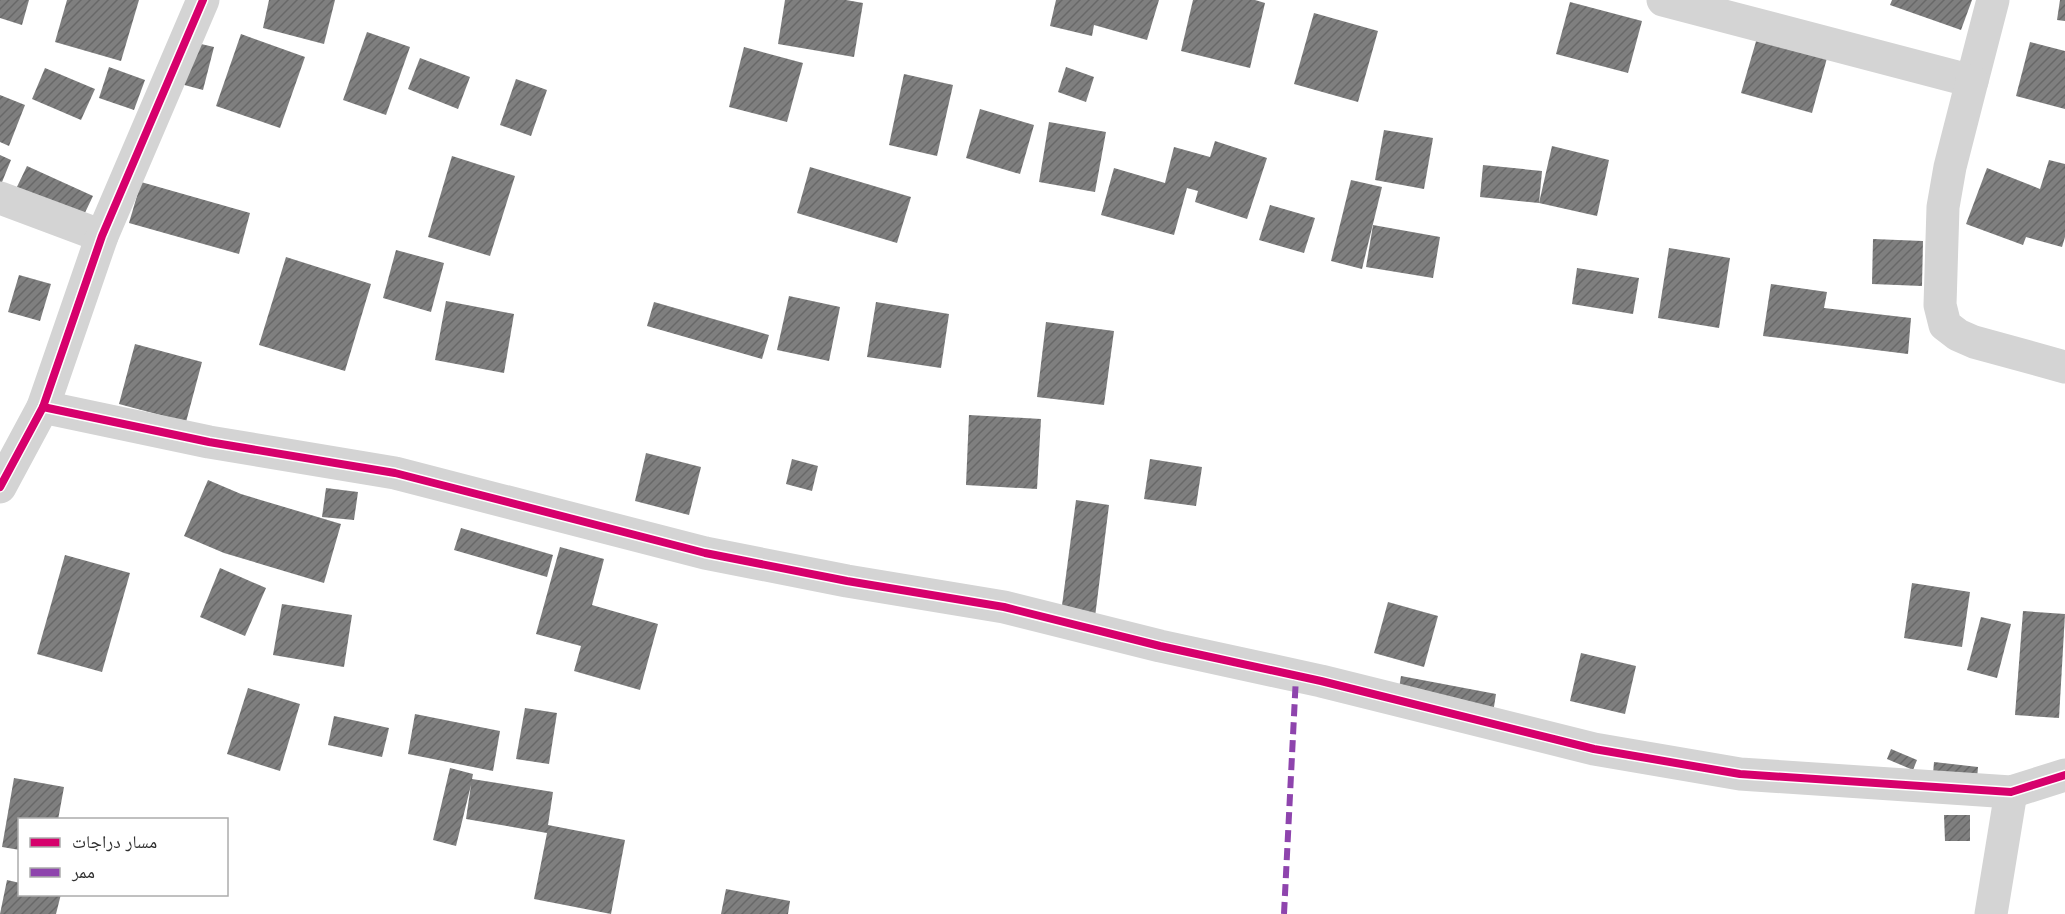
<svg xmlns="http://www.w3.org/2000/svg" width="2065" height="914" viewBox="0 0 2065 914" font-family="Helvetica,'Noto Naskh Arabic',sans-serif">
<defs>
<pattern id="building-hatch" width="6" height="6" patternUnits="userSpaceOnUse" patternTransform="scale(1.5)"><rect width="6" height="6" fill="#7f7f7f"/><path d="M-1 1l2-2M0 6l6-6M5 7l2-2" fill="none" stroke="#686868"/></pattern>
</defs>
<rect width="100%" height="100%" fill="#fff"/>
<g fill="url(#building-hatch)">
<path d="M0,0H29L22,25L0,18Z"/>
<path d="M67,0H139L121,61L55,42Z"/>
<path d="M269,0H335L324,44L263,28Z"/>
<path d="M785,0H846L863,3L854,57L778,44Z"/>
<path d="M1056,0H1159L1147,40L1094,25L1092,36L1050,26Z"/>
<path d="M1193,0H1255L1265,3L1250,68L1181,51Z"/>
<path d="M1892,0H1972L1961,30L1890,5Z"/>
<path d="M2060,0H2065V21L2057,20Z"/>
<path d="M1570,2L1642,21L1628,73L1556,54Z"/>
<path d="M1314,13L1378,31L1358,102L1294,84Z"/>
<path d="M367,32L410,47L386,115L343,100Z"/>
<path d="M241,34L305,57L280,128L216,106Z"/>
<path d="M1757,38L1827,58L1812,113L1741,93Z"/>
<path d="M188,41L214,47L203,90L177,83Z"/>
<path d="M2030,42L2065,51V109L2016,96Z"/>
<path d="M744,47L803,63L787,122L729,107Z"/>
<path d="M420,58L470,77L458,109L408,89Z"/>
<path d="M109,67L145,80L134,110L99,98Z"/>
<path d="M1066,67L1094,77L1086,102L1058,92Z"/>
<path d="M45,68L95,89L81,120L32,99Z"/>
<path d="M904,74L953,85L937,156L889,145Z"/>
<path d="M516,79L547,90L531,136L500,125Z"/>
<path d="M0,95L25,105L9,146L0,142Z"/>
<path d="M980,109L1034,125L1020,174L966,158Z"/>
<path d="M1049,122L1106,132L1095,192L1039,182Z"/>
<path d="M1384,130L1433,138L1424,189L1375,180Z"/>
<path d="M1215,141L1267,158L1247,219L1195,202L1198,191L1187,188L1174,235L1101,215L1114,168L1165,183L1174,147L1210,157Z"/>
<path d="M1552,146L1609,160L1597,216L1539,203Z"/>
<path d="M0,155L11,160L0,187Z"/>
<path d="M452,156L515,176L490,256L428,237Z"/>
<path d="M2049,160L2065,164V237L2062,247L2026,237L2023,245L1966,224L1987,168L2040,189Z"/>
<path d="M1483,165L1542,171L1539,203L1480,197Z"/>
<path d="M27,166L93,196L81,221L15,191Z"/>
<path d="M810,167L911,197L897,243L797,213Z"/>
<path d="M1351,180L1382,187L1362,269L1331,261Z"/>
<path d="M141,182L250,213L239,254L129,223Z"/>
<path d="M1270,205L1315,218L1304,253L1259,240Z"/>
<path d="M1373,225L1440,237L1433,278L1366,267Z"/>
<path d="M1873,239L1923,241L1922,286L1872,284Z"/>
<path d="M1669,248L1730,258L1719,328L1658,318Z"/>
<path d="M396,250L444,263L431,312L383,298Z"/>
<path d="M286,257L371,284L345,371L259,345Z"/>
<path d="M1577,268L1639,278L1633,314L1572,304Z"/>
<path d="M19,275L51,284L40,321L8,312Z"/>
<path d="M1771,284L1827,292L1824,308L1911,318L1908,354L1763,336Z"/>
<path d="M789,296L840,307L829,361L777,350Z"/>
<path d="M446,301L514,314L504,373L435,360Z"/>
<path d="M654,302L769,335L762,359L647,326Z"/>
<path d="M876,302L949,314L941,368L867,357Z"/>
<path d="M1046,322L1114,331L1104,405L1037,397Z"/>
<path d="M135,344L202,362L186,422L119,404Z"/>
<path d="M969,415L1041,419L1037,489L966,485Z"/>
<path d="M646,453L701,467L689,515L635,501Z"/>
<path d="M792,459L818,466L812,491L786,484Z"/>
<path d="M1150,459L1202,467L1196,506L1144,499Z"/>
<path d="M208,480L241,494L341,524L324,583L224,553L184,536Z"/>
<path d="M326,488L358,492L354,520L322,517Z"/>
<path d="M1076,500L1109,505L1095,617L1061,613Z"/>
<path d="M461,528L553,555L547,577L454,550Z"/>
<path d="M560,547L604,559L592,605L658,624L640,690L574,671L581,646L536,634Z"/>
<path d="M65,555L130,573L102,672L37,654Z"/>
<path d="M220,568L266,588L245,636L200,617Z"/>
<path d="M1912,583L1970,592L1962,647L1904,638Z"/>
<path d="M1388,602L1438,616L1424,667L1374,653Z"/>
<path d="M282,604L352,615L344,667L273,655Z"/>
<path d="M2023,611L2065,614L2059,718L2015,715Z"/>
<path d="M1981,617L2011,624L1997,678L1967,670Z"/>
<path d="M1581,653L1636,666L1625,714L1570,701Z"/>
<path d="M1401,676L1496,694L1493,713L1398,695Z"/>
<path d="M248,688L300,704L280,771L227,754Z"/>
<path d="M525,708L557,713L549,764L516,759Z"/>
<path d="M415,714L500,731L493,771L408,754Z"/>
<path d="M334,716L389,728L382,757L328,745Z"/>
<path d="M1891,749L1917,760L1913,770L1887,759Z"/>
<path d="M1934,762L1978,767L1977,779L1933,774Z"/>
<path d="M450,768L473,774L472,779L553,792L548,825L625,840L611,914L534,899L547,833L466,819L471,785L456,846L433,840Z"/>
<path d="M14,778L64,787L58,820H20V850L2,847Z"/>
<path d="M1944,815H1970V841H1945Z"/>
<path d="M7,880L20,883V894H61L56,914H0Z"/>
<path d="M726,889L790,901L788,914H721Z"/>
</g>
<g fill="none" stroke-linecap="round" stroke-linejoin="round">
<g stroke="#d4d4d4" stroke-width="33">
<path d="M1663,0L1972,81L1993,0"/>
<path d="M1972,81L1950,167L1943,207L1940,305L1945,325L1958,335L1974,342L2065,367"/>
<path d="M0,198L102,236"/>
<path d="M43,407L209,442L395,473L705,553L847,581L1004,607L1160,646L1321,681L1594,749L1740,774L2011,792L2065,775"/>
<path d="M0,487L43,407L102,236L203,0"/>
<path d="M1991,914L2011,792"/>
</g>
<path stroke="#8e44ad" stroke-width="6" stroke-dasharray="12 6" stroke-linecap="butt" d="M1284,914L1296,676"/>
<g stroke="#fff" stroke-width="11">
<g id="cycleway">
<path d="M43,407L209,442L395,473L705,553L847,581L1004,607L1160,646L1321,681L1594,749L1740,774L2011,792L2065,775"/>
<path d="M0,487L43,407L102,236L203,0"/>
</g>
</g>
<use href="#cycleway" stroke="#d6006c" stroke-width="8"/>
</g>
<rect x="18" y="818" width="210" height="78" fill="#ffffff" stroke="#acacac" stroke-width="1.5"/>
<rect x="30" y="838" width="30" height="9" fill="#d6006c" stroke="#acacac" stroke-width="1.5"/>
<text x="72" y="848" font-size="18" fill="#303030">مسار دراجات</text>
<rect x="30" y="868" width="30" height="9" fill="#8e44ad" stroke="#acacac" stroke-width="1.5"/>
<text x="72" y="878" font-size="18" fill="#303030">ممر</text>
</svg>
